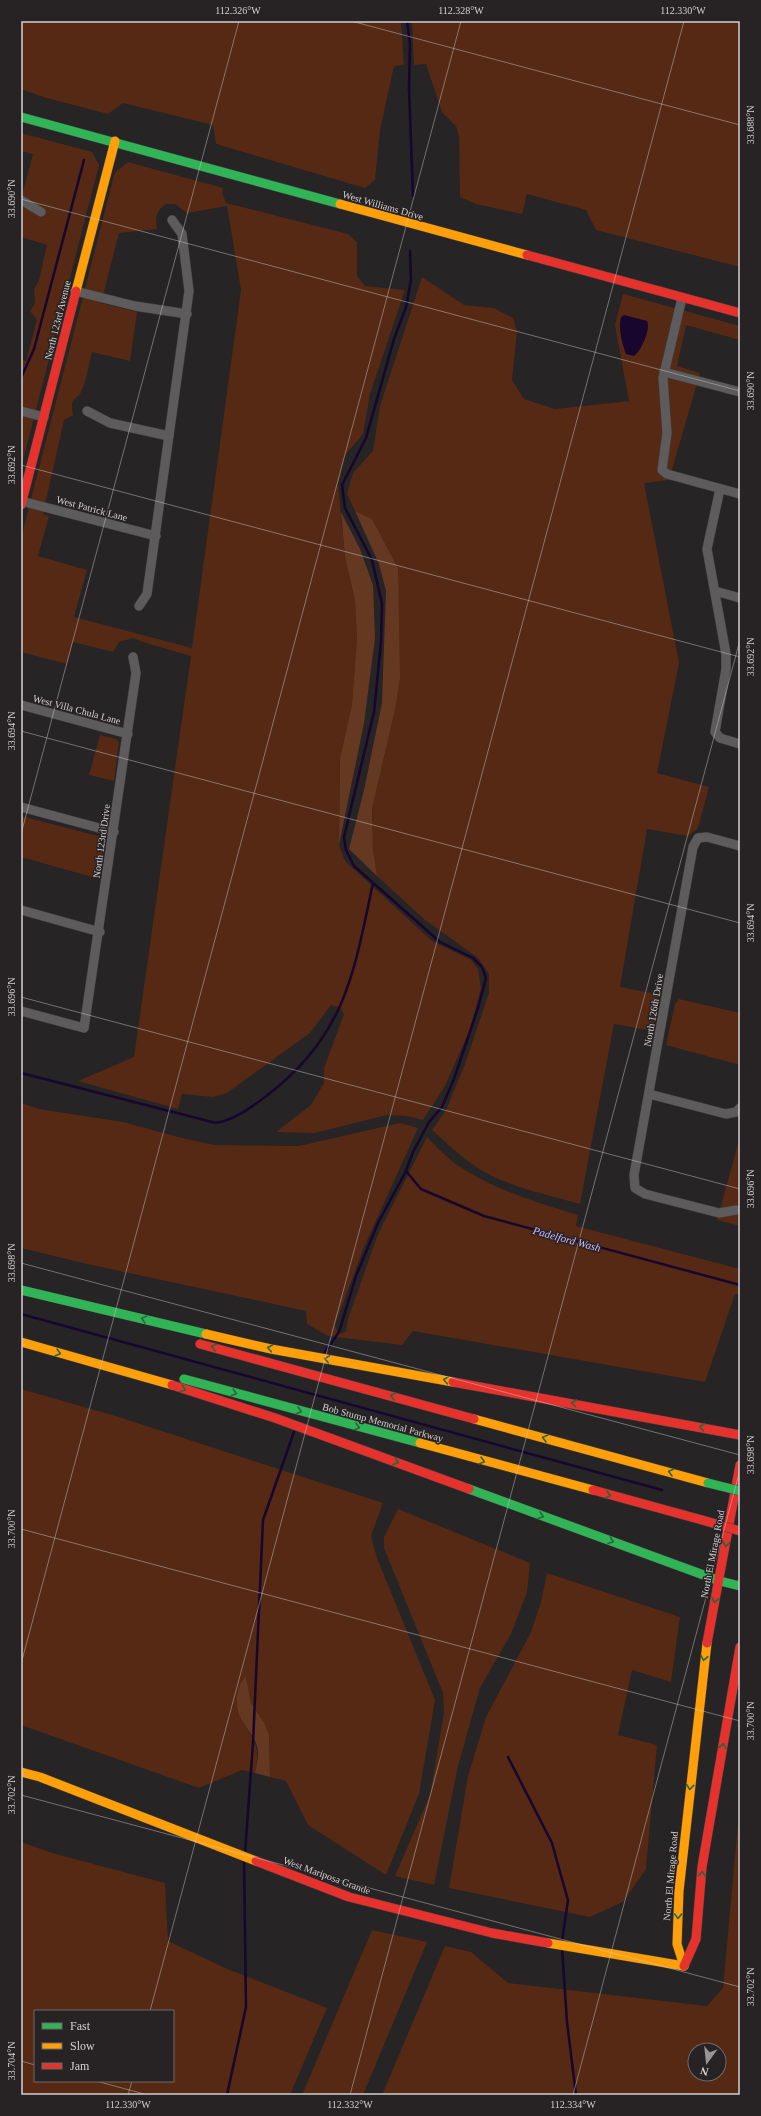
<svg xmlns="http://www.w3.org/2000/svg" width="761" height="2116" viewBox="0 0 761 2116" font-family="Georgia,serif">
<rect width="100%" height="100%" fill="#262425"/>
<g fill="#552913" fill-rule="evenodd">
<path d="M21,21H401L404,65L394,66L380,130L375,180L365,188L216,144L213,125L123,103L108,114L43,97L21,89Z"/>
<path d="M412,21H740V267L596,230L586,210L527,194L522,214L476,204L460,197L459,136L456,126L442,112L426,64L414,65Z"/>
<path d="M21,133L92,152L99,165L21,468V360L26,361L37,320L30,311L35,303L34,289L39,280L47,245L21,237V199L33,154L21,151Z"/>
<path d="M128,162L223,188L222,192L226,203L348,234L357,242V276L365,286L405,290L370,394L363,434L345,455L338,484L345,557L355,601L357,639L352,704L340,758L339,845L345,861L432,941L471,960L478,969L481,988L470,1029L445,1086L423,1120L407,1116L387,1115L315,1133L276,1132L311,1105L324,1083V1068L344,1014L341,1008L331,1005L310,1033L227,1093L213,1097L182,1094L178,1109L78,1081L134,1057L191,656L146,643L133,638L119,642L113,652L73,642L67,664L21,652V538L115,172ZM166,204H175L187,213L227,206L241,290L192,648L74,617L87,570L38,556L49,516L43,514L64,420L73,415C69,396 77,402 82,390C87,378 89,364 92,352L130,361L137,312L101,303L119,233L157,229C155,217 156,211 166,204Z"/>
<path d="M422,277L464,305L494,308L513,318L517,331L512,380L524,399L555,409L629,401L615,325L623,294L740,326V340L686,325L677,366L700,373L669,480L644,483L679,663L657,773L709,787L698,828L688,836L647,829L620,987L660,995L653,1031L614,1024L580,1204C551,1196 520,1189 492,1176C470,1166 450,1146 432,1130L446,1110L465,1064L489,993V974L477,957L425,920L377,876L373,850L372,809L395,710L398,568L372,519L355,511L347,494L353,473L373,451L380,406Z"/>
<path d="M100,735L116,739L119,742L114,781L89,775Z"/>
<path d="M21,816L102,837L105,842L99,879L21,857Z"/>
<path d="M679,999L740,1013V1065L666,1045L675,1004Z"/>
<path d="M21,1103L39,1109L123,1122L182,1138L214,1145L299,1146L400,1123L418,1128L364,1247L335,1325L337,1332L342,1334L346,1331L348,1319L378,1234L427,1137C436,1146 446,1157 456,1164C494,1190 535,1202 578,1215L576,1226L740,1269V1294H735L705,1382L413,1331L402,1345L328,1336L307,1324L306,1311L87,1264L21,1248Z"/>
<path d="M740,1137V1226L717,1220Z"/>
<path d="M21,1389L119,1417L383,1503L371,1536L377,1558L435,1700L419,1794L386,1875L308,1825L286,1781L270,1777L269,1735L265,1724L251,1703L246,1676L240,1718C254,1741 261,1745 255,1773L242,1770L199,1788L21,1725Z"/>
<path d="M398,1509L530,1563L527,1592L511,1634L480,1688L458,1766L434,1885L395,1876L430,1795L444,1713L443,1693L384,1548V1537Z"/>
<path d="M547,1573L680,1617L671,1682L632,1670L618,1735L657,1745L646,1869L623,1902L590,1917L449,1888L468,1776L486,1717L531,1632L541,1602Z"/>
<path d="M740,1801V2095H382L445,1946L471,1952L508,1983L707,2006L723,1988ZM695,2050H719V2074H695Z"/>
<path d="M21,1842L52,1853L165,1883L168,1941L225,1968L327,2008L290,2095H21ZM35,2011H173V2081H35Z"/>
<path d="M372,1930L427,1942L363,2095H302Z"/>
</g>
<g fill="#653822">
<path d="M355,511L372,519L398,568L400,677L395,710L372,809L373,850L377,876L349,849L364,790L382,703L386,591L379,564Z"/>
<path d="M341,512L360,549L373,585L375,638L364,723L339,845L340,758L352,704L357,639L355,601L345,557Z"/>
<path d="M246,1676L251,1703L265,1724L269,1735L270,1777L255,1773C257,1763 260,1753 256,1743C252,1734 245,1727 241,1719C234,1706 236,1686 246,1676Z"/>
</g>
<path fill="#17062d" d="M624,315L647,321C651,329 641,351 634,356L626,354C622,343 618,329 621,317Z"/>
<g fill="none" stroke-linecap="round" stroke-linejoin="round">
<g stroke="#17062d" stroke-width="2.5">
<path d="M407,21L410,44L409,88L413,196"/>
<path d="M21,378L34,349L84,160"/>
<path d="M21,1073L216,1123C237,1119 253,1106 269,1094C346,1034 354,972 373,883"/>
<path d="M406,1171L421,1189L484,1216L740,1285"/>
<path d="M21,1314L662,1490"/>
<path d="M325,1352L339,1332L356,1276L378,1223L406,1171L413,1152L429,1122L442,1107L454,1079L478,1008L486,978L482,967L473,958L440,942L354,866L346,850L344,837L374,712L381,642L382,604L372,560L345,508L342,485L366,438L394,339L406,307L411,280L410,251"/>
<path d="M508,1757L552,1843L560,1872L568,1900L562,1941"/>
<path d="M245,1853L253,1743L263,1520L294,1432"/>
<path d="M562,1948L567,2022L576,2095"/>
<path d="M227,2095L246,2007L244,1860"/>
</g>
<g stroke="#424041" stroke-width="10">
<g id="street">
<path d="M21,200L41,212"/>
<path d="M75,291L135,306L187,314"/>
<path d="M682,298L663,378L667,433L662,470L667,474L740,494"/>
<path d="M664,372L740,392"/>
<path d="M21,411L44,417"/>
<path d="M87,411L110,423L169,436"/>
<path d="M720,489L707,549L726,654V669L715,732L720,738L740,744"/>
<path d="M21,501L156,536"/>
<path d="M715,591L740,598"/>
<path d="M139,606L147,594L189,291L182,234L172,220"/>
<path d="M21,705L128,734"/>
<path d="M21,807L114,832"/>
<path d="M21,910L100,932"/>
<path d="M21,1011L84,1028L136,673L133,657"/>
<path d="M649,1094L726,1114L736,1112L740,1108"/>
<path d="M736,1210L719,1213L645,1194L635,1188L634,1175L693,847L698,838L707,837L740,846"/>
</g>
</g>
<g stroke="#424041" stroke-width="10">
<g id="fast">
<path d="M21,117L340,204"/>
<path d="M21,1290L206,1334"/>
<path d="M184,1379L420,1443"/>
<path d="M469,1489L720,1581L740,1586"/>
</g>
</g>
<g stroke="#424041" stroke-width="10">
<g id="slow">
<path d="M340,204L527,255"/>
<path d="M76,291L115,141"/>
<path d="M206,1334L271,1349L453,1382"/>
<path d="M21,1342L172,1385"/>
<path d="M474,1419L708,1483"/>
<path d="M420,1443L593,1490"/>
<path d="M21,1772L40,1777L256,1861"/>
<path d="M548,1943L684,1966"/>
<path d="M684,1966L677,1944L679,1891L707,1643"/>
</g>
</g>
<g stroke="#424041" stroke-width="10">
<g id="jam">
<path d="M527,255L740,313"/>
<path d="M21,505L76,291"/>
<path d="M200,1344L474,1419"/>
<path d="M453,1382L740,1435"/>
<path d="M172,1385L275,1418L469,1489"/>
<path d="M593,1490L702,1520"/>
<path d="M707,1643L740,1465"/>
<path d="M256,1861L349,1897L492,1933L548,1943"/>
<path d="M684,1966L696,1939L702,1867L740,1647"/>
</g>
</g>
<use href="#street" stroke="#5d5b5c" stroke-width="9"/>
<use href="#fast" stroke="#30b455" stroke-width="9"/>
<use href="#slow" stroke="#ff9f0a" stroke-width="9"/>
<use href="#jam" stroke="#e5322d" stroke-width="9"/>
<g stroke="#424041" stroke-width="10" stroke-linecap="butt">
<path id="fast-bridge" d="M708,1483L740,1491"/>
</g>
<g stroke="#424041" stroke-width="10" stroke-linecap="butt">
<path id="jam-bridge" d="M702,1520L740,1531"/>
</g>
<use href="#fast-bridge" stroke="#30b455" stroke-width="9"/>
<use href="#jam-bridge" stroke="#e5322d" stroke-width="9"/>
</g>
<defs><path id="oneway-chevron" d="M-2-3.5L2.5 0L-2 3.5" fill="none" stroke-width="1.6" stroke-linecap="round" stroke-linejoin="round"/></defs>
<g stroke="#2b643b">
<use href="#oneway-chevron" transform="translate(144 1319) rotate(-165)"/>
<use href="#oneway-chevron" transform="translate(214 1347) rotate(-165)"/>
<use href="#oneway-chevron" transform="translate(270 1348) rotate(-169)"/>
<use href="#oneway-chevron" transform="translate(58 1353) rotate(16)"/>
<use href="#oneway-chevron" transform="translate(327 1359) rotate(-170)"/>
<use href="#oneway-chevron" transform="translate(446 1380) rotate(-170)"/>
<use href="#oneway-chevron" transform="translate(183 1389) rotate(18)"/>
<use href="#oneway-chevron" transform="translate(234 1393) rotate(16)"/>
<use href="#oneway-chevron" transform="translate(393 1396) rotate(-165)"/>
<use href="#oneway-chevron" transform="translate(574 1403) rotate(-169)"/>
<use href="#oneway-chevron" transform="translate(299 1411) rotate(16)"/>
<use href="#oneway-chevron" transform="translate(357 1427) rotate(15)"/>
<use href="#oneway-chevron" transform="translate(702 1427) rotate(-169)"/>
<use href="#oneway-chevron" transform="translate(545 1438) rotate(-165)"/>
<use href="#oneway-chevron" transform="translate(482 1461) rotate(15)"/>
<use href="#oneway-chevron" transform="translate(396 1462) rotate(20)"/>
<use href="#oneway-chevron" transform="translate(671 1472) rotate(-165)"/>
<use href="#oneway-chevron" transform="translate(608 1495) rotate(15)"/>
<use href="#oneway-chevron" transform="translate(541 1516) rotate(20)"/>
<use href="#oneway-chevron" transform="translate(611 1541) rotate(20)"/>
<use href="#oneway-chevron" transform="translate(726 1544) rotate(100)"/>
<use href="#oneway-chevron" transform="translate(715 1600) rotate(101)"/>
<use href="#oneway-chevron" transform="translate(704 1658) rotate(101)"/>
<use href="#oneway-chevron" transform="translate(723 1746) rotate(-80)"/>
<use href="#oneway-chevron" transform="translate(690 1787) rotate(96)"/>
<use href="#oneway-chevron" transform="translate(702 1874) rotate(-85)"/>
<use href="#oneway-chevron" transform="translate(678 1916) rotate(92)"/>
</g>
<path fill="none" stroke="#d3d1d2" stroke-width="1" stroke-opacity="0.45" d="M351,21L740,125M21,199L740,391M21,465L740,657M21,731L740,923M21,834L239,21M21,997L740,1189M21,1263L740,1455M21,1529L740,1721M21,1664L461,21M21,1795L740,1987M150,2011L684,21M21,2061L35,2065M96,2081L148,2095M128,2095L132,2081M350,2095L740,640M573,2095L740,1470"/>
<g text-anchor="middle" stroke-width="3" stroke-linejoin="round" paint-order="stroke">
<g font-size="10" fill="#d3d1d2" stroke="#272325">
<text transform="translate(383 205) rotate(16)" y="4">West Williams Drive</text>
<text transform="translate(57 320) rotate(-76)" y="4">North 123rd Avenue</text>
<text transform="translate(92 508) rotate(15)" y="4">West Patrick Lane</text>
<text transform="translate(77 709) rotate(15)" y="4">West Villa Chula Lane</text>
<text transform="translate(101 841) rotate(-82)" y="4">North 123rd Drive</text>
<text transform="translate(653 1010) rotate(-80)" y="4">North 126th Drive</text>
<text transform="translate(383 1422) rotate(15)" y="4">Bob Stump Memorial Parkway</text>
<text transform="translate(712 1554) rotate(-79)" y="4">North El Mirage Road</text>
<text transform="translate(327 1875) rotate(20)" y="4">West Mariposa Grande</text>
<text transform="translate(670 1876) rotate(-85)" y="4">North El Mirage Road</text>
</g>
<g font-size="11" font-style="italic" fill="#d1bdfd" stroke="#272325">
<text transform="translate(567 1239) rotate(15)" y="4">Padelford Wash</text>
</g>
</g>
<rect width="761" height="2116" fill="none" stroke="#272325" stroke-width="44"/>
<rect x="34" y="2010" width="140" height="72" fill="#272325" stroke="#6c696a"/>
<rect x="42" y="2023" width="20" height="6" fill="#30b455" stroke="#6c696a"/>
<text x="70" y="2030" font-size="12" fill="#d3d1d2">Fast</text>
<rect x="42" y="2043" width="20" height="6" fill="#ff9f0a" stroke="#6c696a"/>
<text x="70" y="2050" font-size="12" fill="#d3d1d2">Slow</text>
<rect x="42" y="2063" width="20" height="6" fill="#e5322d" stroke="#6c696a"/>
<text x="70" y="2070" font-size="12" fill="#d3d1d2">Jam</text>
<g transform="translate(707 2062) rotate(195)"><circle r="19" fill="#272325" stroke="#6c696a"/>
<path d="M0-3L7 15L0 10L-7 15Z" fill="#969495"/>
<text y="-6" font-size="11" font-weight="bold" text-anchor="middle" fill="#d3d1d2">N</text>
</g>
<rect x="22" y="22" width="717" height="2072" fill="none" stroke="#d3d1d2" stroke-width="1.5"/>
<g font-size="10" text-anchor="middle" fill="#d3d1d2">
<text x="238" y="14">112.326°W</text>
<text x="461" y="14">112.328°W</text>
<text x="683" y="14">112.330°W</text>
<text transform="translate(750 125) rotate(-90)" y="4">33.688°N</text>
<text transform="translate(11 199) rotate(-90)" y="4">33.690°N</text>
<text transform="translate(750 391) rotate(-90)" y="4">33.690°N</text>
<text transform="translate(11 465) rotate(-90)" y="4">33.692°N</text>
<text transform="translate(750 657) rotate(-90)" y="4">33.692°N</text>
<text transform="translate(11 731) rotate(-90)" y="4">33.694°N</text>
<text transform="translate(750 923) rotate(-90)" y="4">33.694°N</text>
<text transform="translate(11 997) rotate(-90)" y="4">33.696°N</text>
<text transform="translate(750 1189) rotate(-90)" y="4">33.696°N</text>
<text transform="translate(11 1263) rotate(-90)" y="4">33.698°N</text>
<text transform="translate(750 1455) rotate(-90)" y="4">33.698°N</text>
<text transform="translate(11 1529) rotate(-90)" y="4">33.700°N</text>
<text transform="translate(750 1721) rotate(-90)" y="4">33.700°N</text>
<text transform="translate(11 1795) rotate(-90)" y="4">33.702°N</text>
<text transform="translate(750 1987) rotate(-90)" y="4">33.702°N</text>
<text transform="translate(11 2061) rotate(-90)" y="4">33.704°N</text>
<text x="128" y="2108">112.330°W</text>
<text x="350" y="2108">112.332°W</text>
<text x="573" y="2108">112.334°W</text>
</g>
</svg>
